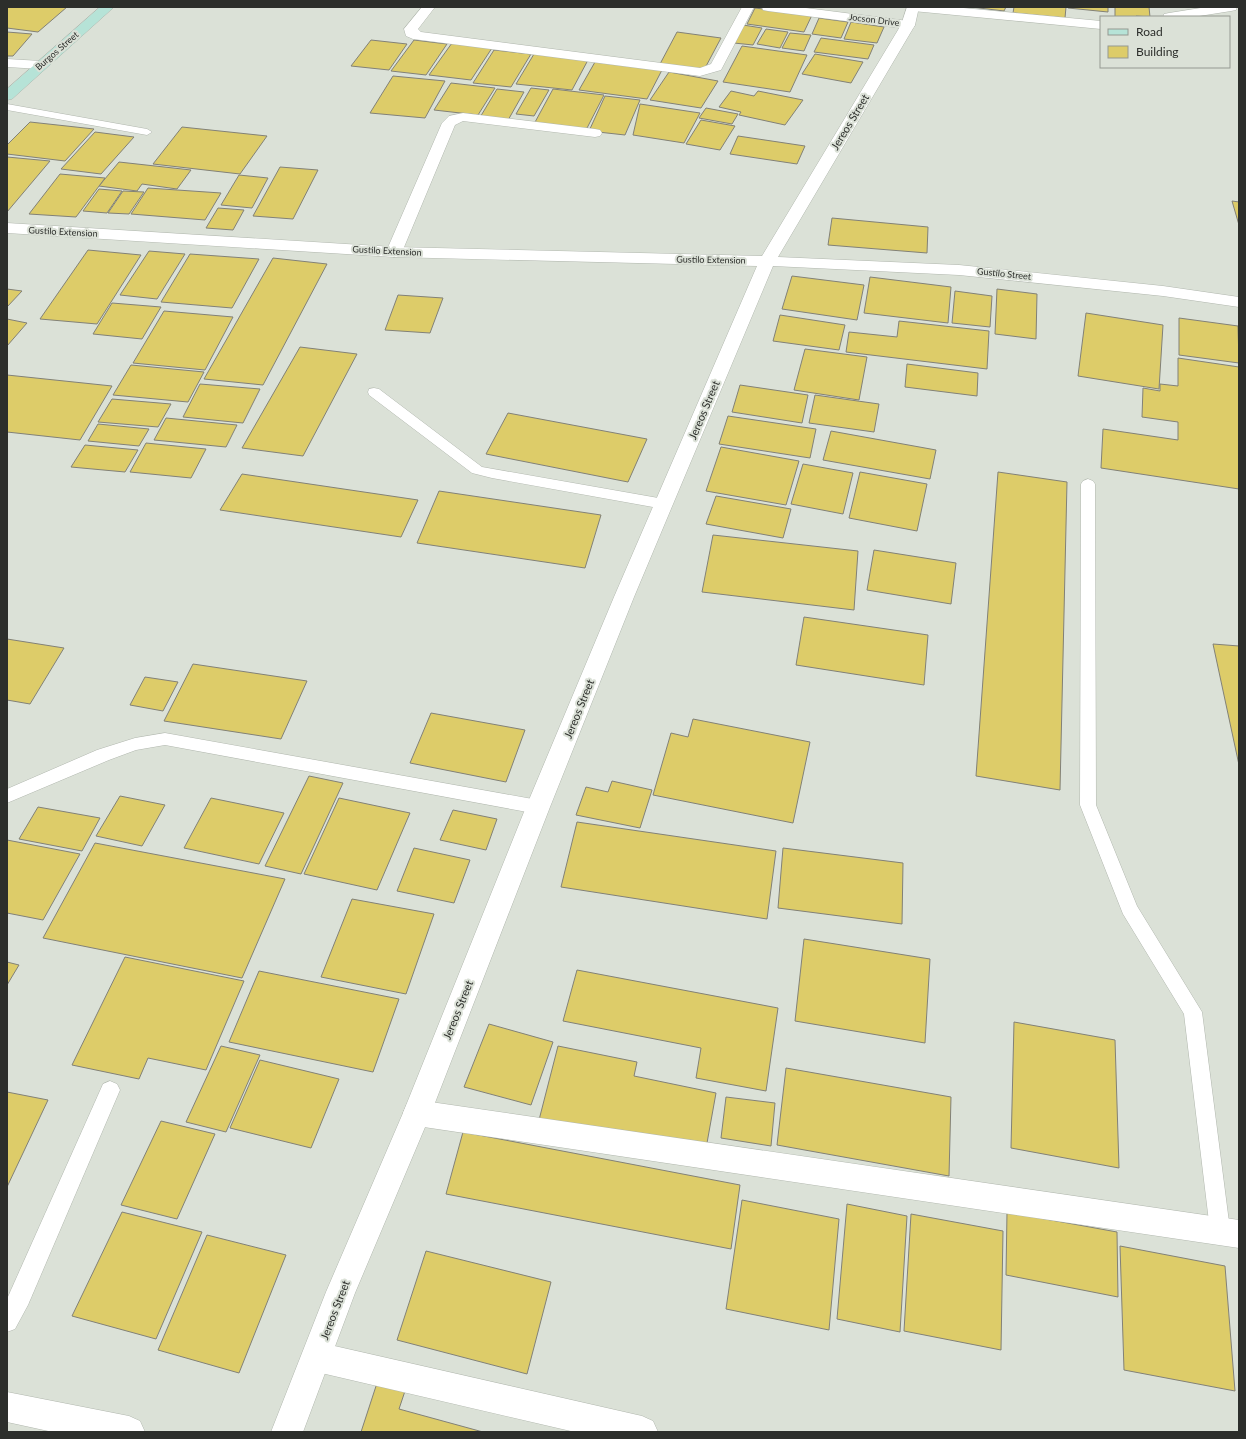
<svg xmlns="http://www.w3.org/2000/svg" width="1246" height="1439" viewBox="0 0 1246 1439" font-family="Lato,sans-serif">
<rect width="100%" height="100%" fill="#dbe1d7"/>
<g fill="#ddcc69" stroke="#828177">
<path d="M7,7H67L38,32L7,28Z"/>
<path d="M971,7H1006L1004,11Z"/>
<path d="M1014,7H1066L1065,18L1013,13Z"/>
<path d="M1068,7H1108V12L1068,8Z"/>
<path d="M1115,7H1149L1150,17L1136,16V17H1115Z"/>
<path d="M755,8L812,15L804,32L747,24Z"/>
<path d="M819,18L848,22L841,38L812,34Z"/>
<path d="M851,22L884,27L877,43L844,39Z"/>
<path d="M743,25L762,28L753,45L734,43Z"/>
<path d="M766,29L788,32L780,48L757,44Z"/>
<path d="M7,32L32,34L13,56H7Z"/>
<path d="M677,32L721,38L704,70L660,64Z"/>
<path d="M790,33L811,35L804,51L782,48Z"/>
<path d="M821,38L874,45L868,59L814,52Z"/>
<path d="M371,40L407,44L389,70L351,66Z"/>
<path d="M414,40L447,44L426,75L391,71Z"/>
<path d="M452,43L492,48L471,80L429,75Z"/>
<path d="M742,46L807,55L790,92L723,82Z"/>
<path d="M494,50L531,54L511,87L473,83Z"/>
<path d="M534,54L588,60L572,90L516,84Z"/>
<path d="M815,54L863,62L851,83L802,74Z"/>
<path d="M595,62L662,70L647,99L579,90Z"/>
<path d="M669,72L718,81L701,108L650,100Z"/>
<path d="M393,76L445,81L425,118L370,113Z"/>
<path d="M451,83L495,88L478,115L434,110Z"/>
<path d="M531,88L549,90L534,116L516,114Z"/>
<path d="M497,89L524,92L507,122L479,119Z"/>
<path d="M553,89L604,95L586,130L534,124Z"/>
<path d="M731,91L754,96L758,91L803,100L785,125L739,115L741,112L719,107Z"/>
<path d="M605,96L640,100L625,135L589,131Z"/>
<path d="M640,104L700,113L684,143L633,135Z"/>
<path d="M706,108L738,114L732,124L699,118Z"/>
<path d="M701,120L735,126L720,150L686,144Z"/>
<path d="M30,122L94,129L65,161L7,154V145Z"/>
<path d="M182,127L267,136L240,174L153,164Z"/>
<path d="M95,132L134,137L101,174L61,169Z"/>
<path d="M738,136L805,146L797,164L730,154Z"/>
<path d="M7,157L50,161L7,212Z"/>
<path d="M119,162L191,170L177,189L142,184L137,191L99,186Z"/>
<path d="M280,167L318,170L293,219L253,216Z"/>
<path d="M60,174L105,178L76,217L29,214Z"/>
<path d="M239,175L268,178L252,208L221,205Z"/>
<path d="M148,188L221,193L205,220L131,214Z"/>
<path d="M99,189L122,191L107,213L83,211Z"/>
<path d="M123,191L144,192L129,214L108,213Z"/>
<path d="M1232,201L1239,202V225Z"/>
<path d="M218,208L244,210L233,230L206,228Z"/>
<path d="M832,218L928,227L927,253L828,245Z"/>
<path d="M88,250L141,255L97,324L40,319Z"/>
<path d="M149,251L185,254L157,299L120,295Z"/>
<path d="M190,254L259,259L232,308L161,302Z"/>
<path d="M273,258L327,264L263,385L204,379Z"/>
<path d="M792,276L864,285L857,320L782,309Z"/>
<path d="M870,277L951,287L948,323L864,313Z"/>
<path d="M7,289L22,291L7,307Z"/>
<path d="M997,289L1037,294L1036,339L995,334Z"/>
<path d="M955,291L992,296L990,327L952,323Z"/>
<path d="M398,295L443,298L430,333L385,330Z"/>
<path d="M112,303L161,307L142,339L93,334Z"/>
<path d="M164,311L233,317L205,370L133,363Z"/>
<path d="M1086,313L1163,325L1159,389L1078,376Z"/>
<path d="M780,315L845,325L839,350L773,341Z"/>
<path d="M1179,318L1238,326L1239,363L1179,355Z"/>
<path d="M7,319L27,323L7,346Z"/>
<path d="M899,321L989,331L987,369L846,352L849,332L897,337Z"/>
<path d="M300,347L357,354L303,456L242,448Z"/>
<path d="M805,349L867,357L859,400L794,390Z"/>
<path d="M1178,358L1239,367V489L1101,468L1103,429L1178,440V422L1142,417L1143,388L1160,391V384L1178,386Z"/>
<path d="M907,364L978,373L977,396L905,387Z"/>
<path d="M131,365L204,372L188,402L113,395Z"/>
<path d="M7,375L112,386L80,440L7,432Z"/>
<path d="M200,384L260,389L243,423L183,417Z"/>
<path d="M740,385L808,395L802,423L732,412Z"/>
<path d="M815,395L879,404L874,432L809,423Z"/>
<path d="M112,399L171,404L158,427L98,422Z"/>
<path d="M508,413L647,439L628,482L486,454Z"/>
<path d="M728,416L816,429L810,458L719,444Z"/>
<path d="M166,418L237,425L226,447L154,440Z"/>
<path d="M98,424L149,429L139,446L88,441Z"/>
<path d="M831,431L936,450L930,479L823,460Z"/>
<path d="M146,443L206,449L191,478L130,472Z"/>
<path d="M85,445L138,450L125,472L71,467Z"/>
<path d="M721,447L799,461L786,505L706,491Z"/>
<path d="M803,464L853,473L843,514L791,504Z"/>
<path d="M860,472L927,484L917,531L849,518Z"/>
<path d="M998,472L1067,482L1060,790L976,776Z"/>
<path d="M242,474L418,500L401,537L220,510Z"/>
<path d="M439,491L601,515L585,568L417,543Z"/>
<path d="M716,496L791,509L783,538L706,524Z"/>
<path d="M713,535L858,551L854,610L702,592Z"/>
<path d="M874,550L956,563L951,604L867,590Z"/>
<path d="M804,617L928,635L924,685L796,665Z"/>
<path d="M7,639L64,648L30,704L7,700Z"/>
<path d="M1213,644L1239,646V765Z"/>
<path d="M193,664L307,681L281,739L164,721Z"/>
<path d="M145,677L178,682L163,711L130,705Z"/>
<path d="M431,713L525,730L506,782L410,763Z"/>
<path d="M693,719L810,742L793,823L653,795L671,733L688,737Z"/>
<path d="M309,776L343,783L301,874L265,866Z"/>
<path d="M612,781L652,790L640,828L576,815L586,787L608,792Z"/>
<path d="M120,796L165,805L142,846L96,836Z"/>
<path d="M211,798L284,813L259,864L184,848Z"/>
<path d="M339,798L410,813L377,890L304,874Z"/>
<path d="M38,807L100,818L82,851L19,839Z"/>
<path d="M453,810L497,819L486,850L440,840Z"/>
<path d="M577,822L776,851L767,919L561,887Z"/>
<path d="M7,840L80,854L43,920L7,913Z"/>
<path d="M95,843L285,879L242,978L43,938Z"/>
<path d="M414,848L470,860L454,903L397,891Z"/>
<path d="M783,848L903,863L902,924L778,908Z"/>
<path d="M352,899L434,914L406,994L321,977Z"/>
<path d="M804,939L930,959L925,1043L795,1021Z"/>
<path d="M125,957L244,981L206,1070L148,1058L139,1079L72,1065Z"/>
<path d="M7,962L19,965L7,985Z"/>
<path d="M577,970L778,1008L766,1091L696,1078L701,1048L563,1021Z"/>
<path d="M259,971L399,999L373,1072L229,1042Z"/>
<path d="M1014,1022L1115,1040L1119,1168L1011,1148Z"/>
<path d="M489,1024L553,1042L531,1105L464,1087Z"/>
<path d="M221,1046L260,1055L226,1132L186,1122Z"/>
<path d="M558,1046L637,1062L634,1076L716,1093L705,1154L539,1120Z"/>
<path d="M260,1060L339,1079L311,1148L230,1128Z"/>
<path d="M786,1068L951,1097L949,1176L777,1145Z"/>
<path d="M7,1092L48,1100L7,1187Z"/>
<path d="M726,1097L775,1103L771,1146L721,1138Z"/>
<path d="M161,1121L215,1134L177,1219L121,1205Z"/>
<path d="M463,1132L740,1185L731,1249L446,1194Z"/>
<path d="M742,1200L839,1219L829,1330L726,1309Z"/>
<path d="M847,1204L907,1216L900,1332L837,1319Z"/>
<path d="M122,1212L202,1232L156,1339L72,1316Z"/>
<path d="M1007,1212L1117,1232L1118,1297L1006,1275Z"/>
<path d="M911,1214L1003,1231L1001,1350L904,1331Z"/>
<path d="M207,1235L286,1255L239,1373L158,1350Z"/>
<path d="M1120,1246L1225,1266L1235,1391L1124,1370Z"/>
<path d="M426,1251L551,1282L527,1374L397,1340Z"/>
<path d="M378,1380L406,1388L399,1409L483,1432H361Z"/>
</g>
<g fill="none" stroke-linecap="round" stroke-linejoin="round">
<g stroke="#b1b7ae" stroke-width="1">
<g id="service">
<path d="M7,104L147,129L152,132L147,135L7,110Z"/>
<path d="M374,388L379,389L482,467L664,499L669,501L671,504L669,507L664,509L492,478L472,473L369,395L368,392L369,389Z"/>
<path d="M1088,479L1093,481L1095,484L1096,805L1137,906L1202,1012L1230,1230L1227,1237L1220,1240L1213,1237L1210,1230L1184,1014L1123,914L1080,805L1081,484L1083,481Z"/>
<path d="M165,733L538,800L544,802L546,807L544,812L538,814L165,745L136,750L109,760L7,803V789L97,750L135,738Z"/>
<path d="M110,1081L117,1084L120,1090L28,1305L15,1329L7,1332V1299L103,1084Z"/>
</g>
</g>
<g stroke="#b1b7ae" stroke-width="1">
<g id="minor">
<path d="M422,7H435L418,29L421,32L700,68L711,64L742,7H754L721,70L700,76L413,39L406,36L404,29Z"/>
<path d="M762,7H798L908,21L913,22L915,25L913,28L908,29L768,11L763,10Z"/>
<path d="M907,7H953L1101,21V29L913,11L908,10Z"/>
<path d="M1207,7H1237L1236,10L1231,11L1193,17H1163L1164,14L1169,13Z"/>
<path d="M7,59L41,61L46,62L48,65L46,68L41,69L7,67Z"/>
<path d="M463,113L595,129L600,130L602,133L600,136L595,137L463,121L455,125L402,252L400,255L394,257L388,255L386,252L442,123L449,116Z"/>
<path d="M417,1100L1239,1220V1248L417,1126L407,1122L403,1113L407,1104Z"/>
<path d="M317,1342L642,1416L653,1421L658,1432H575L317,1372L306,1368L302,1357L306,1346Z"/>
<path d="M7,1392L129,1416L140,1421L145,1432H53L7,1422Z"/>
</g>
</g>
<g stroke="#b1b7ae" stroke-width="1">
<path id="tertiary" d="M907,7H919L915,25L778,257L959,265L1163,286L1239,297V307L1163,296L959,275L773,266L634,597L550,807L431,1113L355,1293L303,1432H271L326,1292L403,1113L526,807L614,597L757,266L394,257L7,233V223L394,247L762,256L901,25Z"/>
</g>
<g stroke="#b1b7ae" stroke-width="1">
<path id="secondary" d="M100,7H114L12,99L7,100V89Z"/>
</g>
<use href="#service" fill="#fff" fill-rule="evenodd"/>
<use href="#minor" fill="#fff" fill-rule="evenodd"/>
<use href="#tertiary" fill="#fff" fill-rule="evenodd"/>
<use href="#secondary" fill="#b6e3d7" fill-rule="evenodd"/>
</g>
<g text-anchor="middle" stroke-width="4" stroke-linejoin="round" paint-order="stroke">
<g font-size="9" fill="#2c2e2b" stroke="#dbe1d7">
<text transform="translate(874 20) rotate(7)" y="3">Jocson Drive</text>
<text transform="translate(57 51) rotate(-41)" y="3">Burgos Street</text>
<text transform="translate(63 232) rotate(3)" y="3">Gustilo Extension</text>
<text transform="translate(387 251) rotate(3)" y="3">Gustilo Extension</text>
<text transform="translate(711 260) rotate(1)" y="3">Gustilo Extension</text>
<text transform="translate(1004 274) rotate(6)" y="3">Gustilo Street</text>
</g>
<g font-size="11" fill="#2c2e2b" stroke="#dbe1d7">
<text transform="translate(850 122) rotate(-59)" y="4">Jereos Street</text>
<text transform="translate(704 410) rotate(-67)" y="4">Jereos Street</text>
<text transform="translate(579 709) rotate(-68)" y="4">Jereos Street</text>
<text transform="translate(458 1010) rotate(-68)" y="4">Jereos Street</text>
<text transform="translate(335 1310) rotate(-69)" y="4">Jereos Street</text>
</g>
</g>
<rect width="1246" height="1439" fill="none" stroke="#2c2e2b" stroke-width="16"/>
<rect x="1100" y="16" width="130" height="52" fill="#dbe1d7" stroke="#959992"/>
<rect x="1108" y="29" width="20" height="6" fill="#b6e3d7" stroke="#959992"/>
<text x="1136" y="36" font-size="12" fill="#2c2e2b">Road</text>
<rect x="1108" y="46" width="20" height="12" fill="#ddcc69" stroke="#959992"/>
<text x="1136" y="56" font-size="12" fill="#2c2e2b">Building</text>
</svg>
